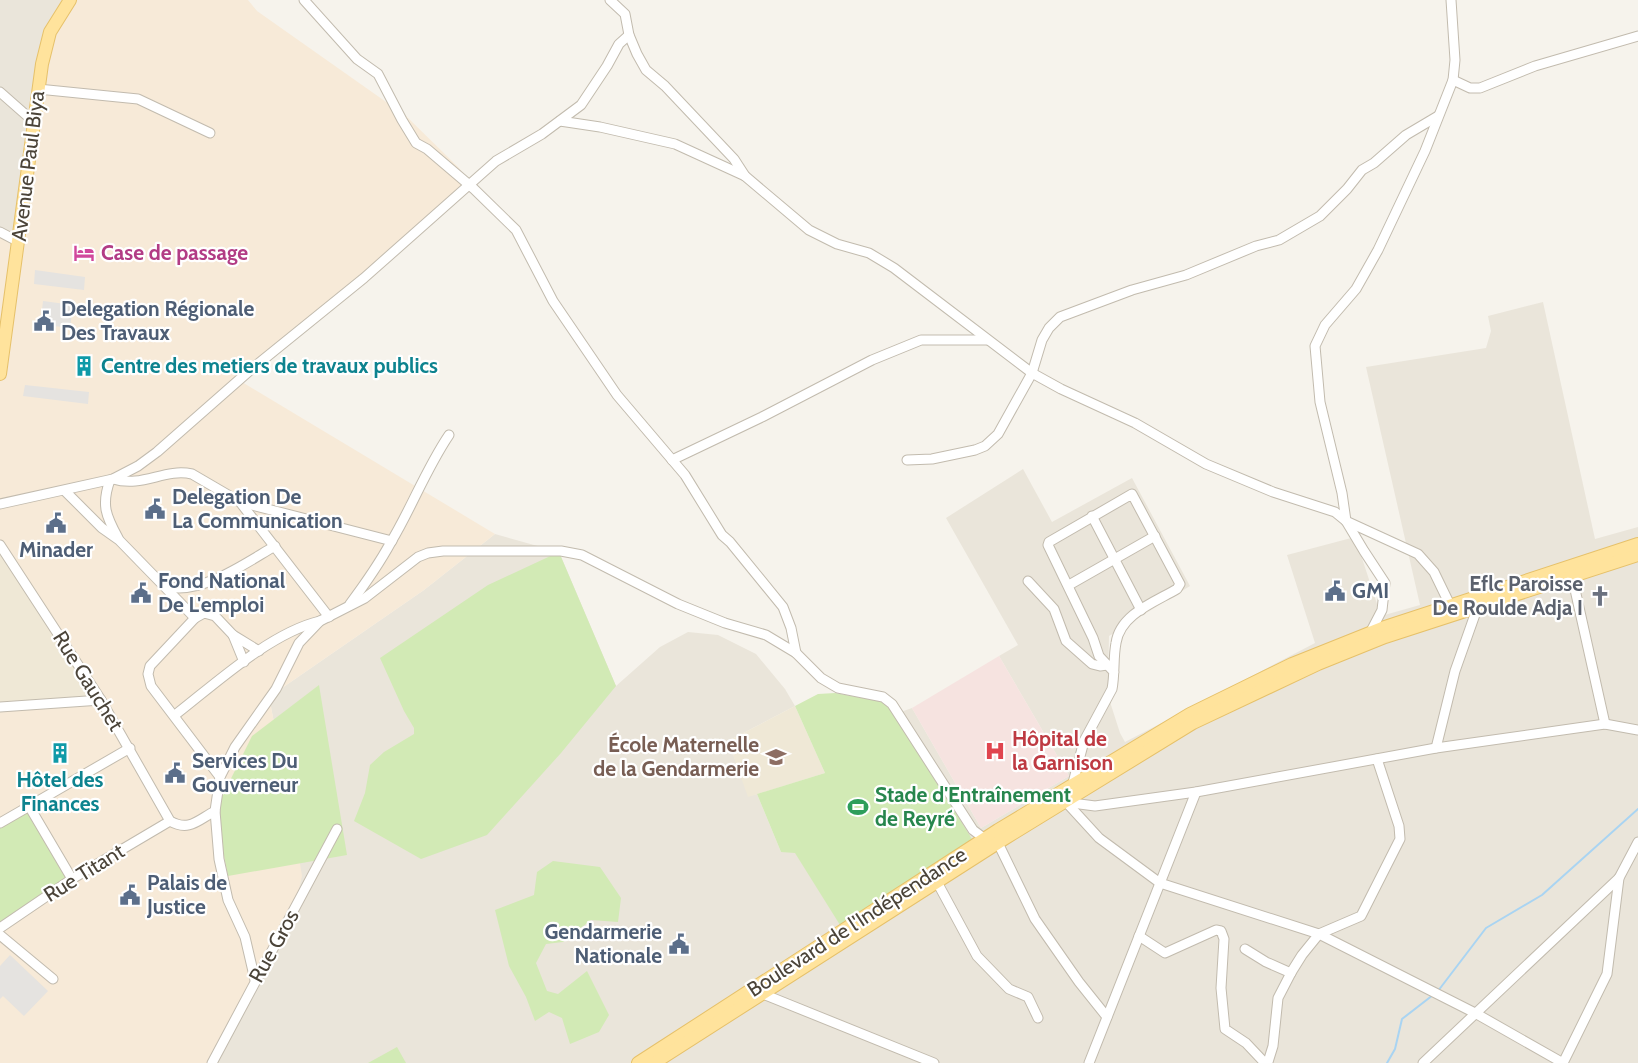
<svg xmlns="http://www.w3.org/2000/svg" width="1638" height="1063" viewBox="0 0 1638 1063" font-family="Cabin,sans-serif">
<rect width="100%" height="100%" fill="#f6f3ec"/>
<g fill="#eae5da">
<path d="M0,0H72L19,242L0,231Z"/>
<path d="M1543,302L1595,539L1638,527V1063H214L292,814L269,697L424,590L495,534L559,552L616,686L660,647L688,632L718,635L756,654L785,689L795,706L728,741L749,796L757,794L781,852L895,714L912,708L981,828L1069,776L999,656L1018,645L946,518L1023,469L1052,522L1132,478L1190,586L1109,636L1108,682L1111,705L1120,733L1125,742L1315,643L1287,555L1355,537L1381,616L1420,605L1366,367L1486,348L1491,331L1488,316Z"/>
</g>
<path fill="#f7ead8" d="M72,0H248L257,11L406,116L459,168L472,184L237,379L495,534L424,590L269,697L292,814L302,876L293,914L214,1063H0V231L19,242L50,36Z"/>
<g fill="#efe8d6">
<path d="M0,552L93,697L0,702Z"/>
<path d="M795,706L825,773L748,797L728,741Z"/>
</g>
<path fill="#f6e3e0" d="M999,656L1069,776L981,828L912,708Z"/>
<g fill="#d2eab5">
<path d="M559,552L616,686L561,753L487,835L421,859L354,821L365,793L370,765L384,752L414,734V728L404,711L380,658L488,585Z"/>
<path d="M319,685L347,855L228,876L215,811L252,736Z"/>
<path d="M835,693L885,702L895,714L972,839L840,925L795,853L781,852L757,794L825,773L795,706L818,694Z"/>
<path d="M29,806L72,879L0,926V823Z"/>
<path d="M553,861L600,867L621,898L618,922L591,920L563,942L546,944L536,963L547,991L558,994L587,971L609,1015L599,1032L570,1044L562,1018L549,1012L535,1021L526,997L509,966L495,910L534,895L537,872Z"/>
<path d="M397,1047L406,1063H368Z"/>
</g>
<g fill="#e5e3e0">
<path d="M35,270L85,277L84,290L34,284Z"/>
<path d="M43,301L73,305L70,328L46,325L48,311L42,310Z"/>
<path d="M25,385L89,392L88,404L23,396Z"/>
<path d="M10,955L48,991L24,1016L3,996L0,999V966Z"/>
</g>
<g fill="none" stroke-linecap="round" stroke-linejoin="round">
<g stroke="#a9d4f2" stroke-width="2">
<path d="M1438,991L1486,928L1542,895L1638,809"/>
<path d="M1387,1063L1395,1049L1402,1019L1433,995"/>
</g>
<g stroke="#c2bbae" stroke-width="11">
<g id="minor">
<path d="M304,0L357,59L378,74L402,120L416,143L427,149L474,189L516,230L553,301L617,395L685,475L722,535L730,542L783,607L791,628L796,653"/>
<path d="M610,0L625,14L629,35L637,54L646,70L665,86L734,159L745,176L809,230L837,244L869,253L894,268L1032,373L1061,389L1135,423L1206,464L1273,492L1335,512L1346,521L1418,554L1434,572L1450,605"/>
<path d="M1453,80L1470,88H1480L1535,66L1638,36"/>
<path d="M38,89L138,99L210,133"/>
<path d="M0,92L34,122"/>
<path d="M560,121L600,127L675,144L745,176"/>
<path d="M0,232L19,242"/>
<path d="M672,460L762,417L872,360L921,340H987"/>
<path d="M907,460L932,459L975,450L985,446L998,434L1032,373L1042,340L1049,328L1060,317L1132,290L1186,275L1256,246L1279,240L1320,216L1347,189L1362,170L1374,163L1406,135L1438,116"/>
<path d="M113,479C143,488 164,468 192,474L240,502L329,617"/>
<path d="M110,480C101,505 106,516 118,538"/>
<path d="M65,491L102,528L119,540L195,618"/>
<path d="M240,502L392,541"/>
<path d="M0,504L113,479L138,466L157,452L248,372L364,278L496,161L542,134L581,105L607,66L619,44L629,35"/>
<path d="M1092,516L1141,610"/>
<path d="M0,545L101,700L170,821C189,832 198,820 215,811"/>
<path d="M1572,576L1605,724"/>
<path d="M1028,581L1054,609L1066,641L1092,664L1100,666L1107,665"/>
<path d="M1069,585L1155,536"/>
<path d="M165,586C199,597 247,562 275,546"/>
<path d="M350,604C365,584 379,564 391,542C412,507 426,469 449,435"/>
<path d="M1370,633L1382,610L1385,583L1364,551L1346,521L1342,493L1320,402L1315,346L1325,325L1356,289L1378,250L1425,151L1453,80L1455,60L1451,0"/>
<path d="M233,635L244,662"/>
<path d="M0,707L101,700"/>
<path d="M175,715C215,684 270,633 320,621"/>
<path d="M1436,748L1455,671L1478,606"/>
<path d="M220,777L151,686L148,674L150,666L195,618L204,613L215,616L233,635L259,651"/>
<path d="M1073,783L1084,741L1112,689C1115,674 1113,658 1116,643C1120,614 1155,602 1177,589L1180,584L1132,494L1049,542L1048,545L1093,638L1099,656L1114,672"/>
<path d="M1068,799L1072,803L1095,806L1196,792L1436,748L1605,724L1638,730"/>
<path d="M1066,802L1099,838L1160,883L1319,934L1475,1013L1563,1063"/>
<path d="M29,806L72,879"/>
<path d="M0,823L130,748"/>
<path d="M998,843L1035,919L1079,982L1107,1017"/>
<path d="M937,882L977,956L1009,989L1028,997L1038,1018"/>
<path d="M0,928L72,879L170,821"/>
<path d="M0,935L53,979"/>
<path d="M1139,936L1165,953L1216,930L1221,931L1224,939L1221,988L1225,1029L1246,1043L1264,1062H1268L1273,1046L1278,998L1292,971L1302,955L1319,934L1361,916L1400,839L1399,826L1377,759"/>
<path d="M1245,949L1266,962L1291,973"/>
<path d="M255,980L245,937L228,900L219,859L215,811L220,777L235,747L276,689L299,643L320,621L365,598L418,557L428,553L443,551H561L582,555L678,604L725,623L766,635L796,653L821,678L838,688L883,697L892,704L973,830L985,839"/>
<path d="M763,994L934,1063"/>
<path d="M212,1063L337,829"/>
<path d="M1089,1063L1196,792"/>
<path d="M1423,1063L1619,878"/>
<path d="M1563,1063L1607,974L1619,878L1638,842"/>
</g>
</g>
<g stroke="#e6c16a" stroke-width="14">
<g id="major">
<path d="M0,374L42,64L50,32L70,0"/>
<path d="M638,1063L998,830L1190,714L1292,664L1382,628L1638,544"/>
<path d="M654,1063L1004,839L1193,723L1318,664L1385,637L1638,555"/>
</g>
</g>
<use href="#minor" stroke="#fff" stroke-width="9"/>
<use href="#major" stroke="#ffe39c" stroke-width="12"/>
</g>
<defs>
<g id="hotel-bare" transform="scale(1.62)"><path d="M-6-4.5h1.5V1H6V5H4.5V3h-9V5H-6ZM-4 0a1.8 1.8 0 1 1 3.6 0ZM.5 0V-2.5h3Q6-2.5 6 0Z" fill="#d1479c" stroke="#fff" stroke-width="2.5" paint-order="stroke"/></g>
<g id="civic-bare" transform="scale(1.62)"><path d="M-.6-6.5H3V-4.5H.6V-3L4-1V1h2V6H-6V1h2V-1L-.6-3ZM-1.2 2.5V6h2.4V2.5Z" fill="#5c6f8a" stroke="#fff" stroke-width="2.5" paint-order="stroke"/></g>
<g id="building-bare" transform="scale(1.62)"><path d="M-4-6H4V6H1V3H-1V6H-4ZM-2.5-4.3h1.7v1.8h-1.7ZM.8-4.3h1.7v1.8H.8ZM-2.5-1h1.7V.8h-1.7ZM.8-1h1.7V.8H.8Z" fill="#0f9aa8" stroke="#fff" stroke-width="2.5" paint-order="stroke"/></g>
<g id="church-bare" transform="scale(1.62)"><path d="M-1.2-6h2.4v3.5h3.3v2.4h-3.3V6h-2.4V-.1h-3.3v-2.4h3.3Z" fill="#6b7280" stroke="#fff" stroke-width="2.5" paint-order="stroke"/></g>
<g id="hospital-bare" transform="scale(1.62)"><path d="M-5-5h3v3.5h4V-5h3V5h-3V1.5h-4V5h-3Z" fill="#e0444e" stroke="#fff" stroke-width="2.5" paint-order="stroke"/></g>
<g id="school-bare" transform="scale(1.62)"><path d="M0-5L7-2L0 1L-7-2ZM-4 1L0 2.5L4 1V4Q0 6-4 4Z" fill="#8d6e63" stroke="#fff" stroke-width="2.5" paint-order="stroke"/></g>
<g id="stadium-bare" transform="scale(1.62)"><path d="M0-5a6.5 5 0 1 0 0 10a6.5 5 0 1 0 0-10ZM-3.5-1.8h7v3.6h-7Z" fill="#2e9e5b" stroke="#fff" stroke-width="2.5" paint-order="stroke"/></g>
</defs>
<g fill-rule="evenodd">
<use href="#hotel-bare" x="84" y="253"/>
<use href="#civic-bare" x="44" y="321"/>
<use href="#building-bare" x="84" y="366"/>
<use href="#civic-bare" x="155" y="509"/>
<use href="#civic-bare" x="56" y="523"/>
<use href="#civic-bare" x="1335" y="591"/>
<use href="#civic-bare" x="141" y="593"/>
<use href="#church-bare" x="1600" y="596"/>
<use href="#hospital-bare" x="995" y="751"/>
<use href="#building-bare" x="60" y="753"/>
<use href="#school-bare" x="776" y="757"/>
<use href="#civic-bare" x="175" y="773"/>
<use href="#stadium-bare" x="858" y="807"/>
<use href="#civic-bare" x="130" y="895"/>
<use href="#civic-bare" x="679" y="944"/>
</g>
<g text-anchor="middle" stroke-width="4.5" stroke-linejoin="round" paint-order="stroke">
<g font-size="21" fill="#4b4439" stroke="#fff">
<text transform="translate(28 166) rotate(-83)" y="7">Avenue Paul Biya</text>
<text transform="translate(88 681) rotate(58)" y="7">Rue Gauchet</text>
<text transform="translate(84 873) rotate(-32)" y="7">Rue Titant</text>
<text transform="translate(857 922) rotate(-33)" y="7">Boulevard de l'Indépendance</text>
<text transform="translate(274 946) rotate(-61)" y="7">Rue Gros</text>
</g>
<g font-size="21" font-weight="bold" fill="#b23c85" stroke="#fff" text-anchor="start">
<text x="101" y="260">Case de passage</text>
</g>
<g font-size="21" font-weight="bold" fill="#4e5e75" stroke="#fff" text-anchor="start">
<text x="61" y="316">Delegation Régionale<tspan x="61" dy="24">Des Travaux</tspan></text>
<text x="172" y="504">Delegation De<tspan x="172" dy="24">La Communication</tspan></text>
<text x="56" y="557" text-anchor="middle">Minader</text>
<text x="158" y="588">Fond National<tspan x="158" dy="24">De L'emploi</tspan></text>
<text x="1352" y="598">GMI</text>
<text x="192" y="768">Services Du<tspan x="192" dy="24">Gouverneur</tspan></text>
<text x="147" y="890">Palais de<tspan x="147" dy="24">Justice</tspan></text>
<text x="662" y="939" text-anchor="end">Gendarmerie<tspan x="662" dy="24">Nationale</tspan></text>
</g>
<g font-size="21" font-weight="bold" fill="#0d838f" stroke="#fff" text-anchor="start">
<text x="101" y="373">Centre des metiers de travaux publics</text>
<text x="60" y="787" text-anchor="middle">Hôtel des<tspan x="60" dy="24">Finances</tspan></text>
</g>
<g font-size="21" font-weight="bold" fill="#5b616d" stroke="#fff" text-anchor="end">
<text x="1583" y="591">Eflc Paroisse<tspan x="1583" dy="24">De Roulde Adja I</tspan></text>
</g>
<g font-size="21" font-weight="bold" fill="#be3a42" stroke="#fff" text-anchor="start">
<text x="1012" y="746">Hôpital de<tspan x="1012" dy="24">la Garnison</tspan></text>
</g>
<g font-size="21" font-weight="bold" fill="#785e54" stroke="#fff" text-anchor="end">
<text x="759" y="752">École Maternelle<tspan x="759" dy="24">de la Gendarmerie</tspan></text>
</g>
<g font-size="21" font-weight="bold" fill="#27864d" stroke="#fff" text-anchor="start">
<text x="875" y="802">Stade d'Entraînement<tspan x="875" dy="24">de Reyré</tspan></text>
</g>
</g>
</svg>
